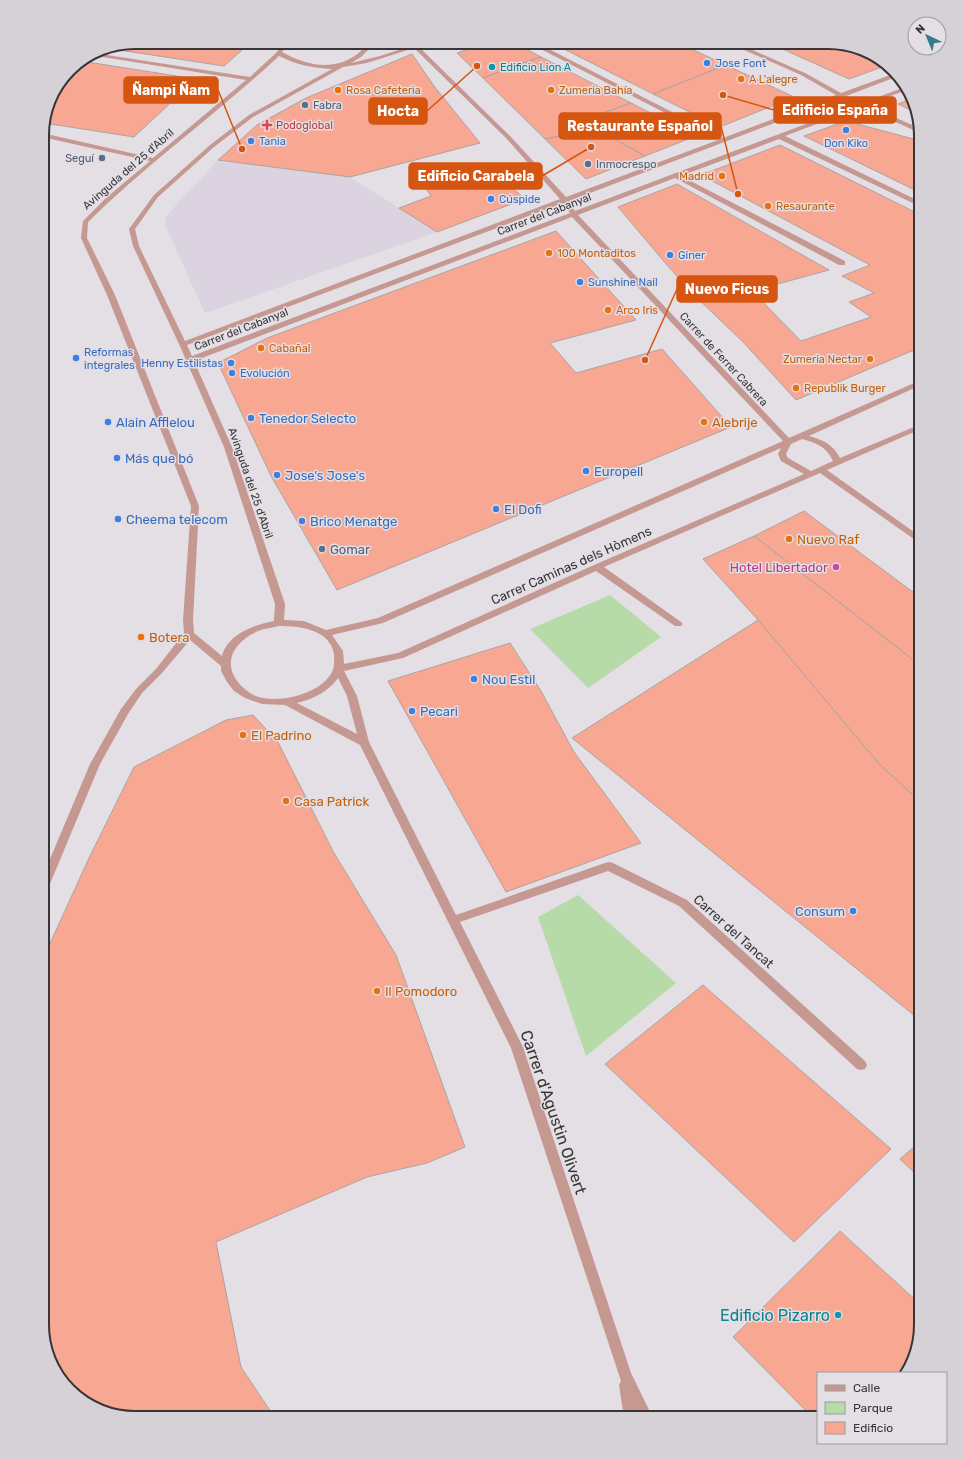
<svg xmlns="http://www.w3.org/2000/svg" width="963" height="1460" viewBox="0 0 963 1460" font-family="Rubik,sans-serif">
<rect width="100%" height="100%" fill="#e3dfe5"/>
<path fill="#dbd3e0" d="M218,160L350,177L437,232L205,313L165,225L166,216Z"/>
<g fill="#b7dba8">
<path d="M610,595L661,637L588,688L530,629Z"/>
<path d="M578,895L676,983L586,1056L538,917Z"/>
</g>
<g fill="#f7a792" stroke="#aca4a2">
<path d="M136,42H251L224,66L106,48Z"/>
<path d="M489,42H513L541,57L483,78L457,53Z"/>
<path d="M550,42H676L726,65L653,94Z"/>
<path d="M767,42H833L874,55L885,66L849,79Z"/>
<path d="M412,54L434,86L480,143L350,177L218,160L257,125L306,98Z"/>
<path d="M541,57L631,103L581,121L596,129L545,139L483,78Z"/>
<path d="M81,61L196,79L134,137L44,123L52,94L70,69Z"/>
<path d="M726,65L794,97L720,127L653,94Z"/>
<path d="M911,99L915,112L898,104Z"/>
<path d="M631,103L696,136L645,156L581,121Z"/>
<path d="M846,121L921,141V193L804,136Z"/>
<path d="M596,129L645,156L586,179L545,139Z"/>
<path d="M780,145L921,215V347L796,400L743,342L692,293L667,265L618,207L677,184L829,270L752,291L801,341L871,317L849,302L874,293L842,276L870,265L701,175Z"/>
<path d="M499,176L525,199L437,232L399,208L431,196L425,187Z"/>
<path d="M556,231L636,320L550,343L576,373L662,349L731,427L337,590L271,476L218,363L267,338Z"/>
<path d="M804,511L921,598V666L754,536Z"/>
<path d="M754,536L921,666V802L880,765L758,620L703,559Z"/>
<path d="M758,620L880,765L921,802V1021L572,738Z"/>
<path d="M510,643L541,691L574,752L641,843L506,892L388,681Z"/>
<path d="M253,715L278,742L334,853L396,955L465,1147L427,1163L367,1177L216,1242L241,1367L275,1418H130L84,1402L54,1371L42,1324V961L89,858L134,767L226,720Z"/>
<path d="M703,985L891,1149L794,1242L605,1064Z"/>
<path d="M921,1141V1179L900,1159Z"/>
<path d="M840,1231L921,1305V1325L907,1373H818V1418H813L733,1337Z"/>
</g>
<g fill="none" stroke-linecap="round" stroke-linejoin="round">
<path fill="#c69892" fill-rule="evenodd" d="M284,42H290L282,52C308,67 339,72 362,50L358,42H364L368,50L361,57L351,63L380,56L411,46L408,42H414L416,44L431,42L419,47L511,137L566,197L718,140L527,42H535L723,138L836,95L801,75L726,42H734L805,73L841,93L893,74L896,77L846,96L862,103L905,87L909,89L867,105L919,128L920,133L862,107L785,136L921,202V207L779,139L681,176L845,261V265H839L675,178L578,215L789,438L921,380V385L809,436C823,440 833,444 840,458L921,424V429L827,470L921,537V544L820,473L604,567L681,622L683,624L681,626H675L596,571L403,658L344,671L357,696L369,742L456,915L605,863L609,862L613,863L687,900L865,1061L867,1065L865,1069L861,1070L857,1069L679,906L608,871L460,922L523,1047L631,1373L653,1418H624L619,1385L621,1381L511,1048L360,745L285,705L262,704L245,698L234,691L227,682L221,671V666L190,640L162,673L142,693L128,714L100,764L47,891L46,894L42,895V878L90,764L121,709L136,689L156,669L184,633L183,620L191,506L107,295L81,238L83,221L106,198L150,161L42,137V133L153,158L246,80L90,55L94,53L250,77L277,52ZM414,48L507,139L560,199L185,341L139,246L135,229L158,197L214,147L253,117L343,67L367,63ZM279,56C297,65 312,68 332,69L249,115L210,145L154,195L129,229L133,246L179,344L224,447L275,604L274,621C254,625 228,634 222,656L194,633L193,620L199,506L115,295L87,238L88,222C148,163 218,113 279,56ZM840,98L856,105L575,211L569,201ZM563,203L570,213L192,356L187,345ZM572,217L783,441L378,618L326,630L304,621L284,620L285,604L232,447L194,361ZM802,439C816,443 826,446 833,461L811,471L788,458L786,454L791,444ZM781,448L778,454L781,461L804,474L594,565L398,653L344,664L343,651L332,635L383,623ZM279,626C299,626 330,629 334,654C334,660 335,666 332,672C321,695 271,707 250,693C220,672 227,645 258,631C265,628 272,628 279,626ZM338,678L347,696L357,734L297,703C313,699 328,692 338,678Z"/>
</g>
<g fill="#3f7fe0" stroke="#e3dfe5" stroke-width="1.5">
<circle cx="707" cy="63" r="4"/>
<circle cx="846" cy="130" r="4"/>
<circle cx="251" cy="141" r="4"/>
<circle cx="491" cy="199" r="4"/>
<circle cx="670" cy="255" r="4"/>
<circle cx="580" cy="282" r="4"/>
<circle cx="76" cy="358" r="4"/>
<circle cx="231" cy="363" r="4"/>
<circle cx="232" cy="373" r="4"/>
<circle cx="251" cy="418" r="4"/>
<circle cx="108" cy="422" r="4"/>
<circle cx="117" cy="458" r="4"/>
<circle cx="586" cy="471" r="4"/>
<circle cx="277" cy="475" r="4"/>
<circle cx="496" cy="509" r="4"/>
<circle cx="118" cy="519" r="4"/>
<circle cx="302" cy="521" r="4"/>
<circle cx="474" cy="679" r="4"/>
<circle cx="412" cy="711" r="4"/>
<circle cx="853" cy="911" r="4"/>
</g>
<g fill="#0f9aa8" stroke="#e3dfe5" stroke-width="1.5">
<circle cx="492" cy="67" r="4"/>
<circle cx="838" cy="1315" r="4"/>
</g>
<g fill="#e8710a" stroke="#e3dfe5" stroke-width="1.5">
<circle cx="741" cy="79" r="4"/>
<circle cx="338" cy="90" r="4"/>
<circle cx="551" cy="90" r="4"/>
<circle cx="722" cy="176" r="4"/>
<circle cx="768" cy="206" r="4"/>
<circle cx="549" cy="253" r="4"/>
<circle cx="608" cy="310" r="4"/>
<circle cx="261" cy="348" r="4"/>
<circle cx="870" cy="359" r="4"/>
<circle cx="796" cy="388" r="4"/>
<circle cx="704" cy="422" r="4"/>
<circle cx="789" cy="539" r="4"/>
<circle cx="141" cy="637" r="4"/>
<circle cx="243" cy="735" r="4"/>
<circle cx="286" cy="801" r="4"/>
<circle cx="377" cy="991" r="4"/>
</g>
<g fill="#5c6f8a" stroke="#e3dfe5" stroke-width="1.5">
<circle cx="305" cy="105" r="4"/>
<circle cx="102" cy="158" r="4"/>
<circle cx="588" cy="164" r="4"/>
<circle cx="322" cy="549" r="4"/>
</g>
<path fill="#e0444e" stroke="#e3dfe5" stroke-width="1.5" d="M265 119h4v4h4v4h-4v4h-4v-4h-4v-4h4z"/>
<circle fill="#d1479c" stroke="#e3dfe5" stroke-width="1.5" cx="836" cy="567" r="4"/>
<g text-anchor="middle" stroke-width="3" stroke-linejoin="round" paint-order="stroke">
<g font-size="11" fill="#366cbe" stroke="#e3dfe5" text-anchor="start">
<text x="715" y="67">Jose Font</text>
<text x="259" y="145">Tania</text>
<text x="846" y="147" text-anchor="middle">Don Kiko</text>
<text x="499" y="203">Cúspide</text>
<text x="678" y="259">Giner</text>
<text x="588" y="286">Sunshine Nail</text>
<text x="84" y="356">Reformas<tspan x="84" dy="13">integrales</tspan></text>
<text x="223" y="367" text-anchor="end">Henny Estilistas</text>
<text x="240" y="377">Evolución</text>
</g>
<g font-size="11" fill="#0d838f" stroke="#e3dfe5" text-anchor="start">
<text x="500" y="71">Edificio Lion A</text>
</g>
<g font-size="11" fill="#c56008" stroke="#e3dfe5" text-anchor="start">
<text x="749" y="83">A L'alegre</text>
<text x="346" y="94">Rosa Cafeteria</text>
<text x="559" y="94">Zumeria Bahía</text>
<text x="714" y="180" text-anchor="end">Madrid</text>
<text x="776" y="210">Resaurante</text>
<text x="557" y="257">100 Montaditos</text>
<text x="616" y="314">Arco Iris</text>
<text x="269" y="352">Cabañal</text>
<text x="862" y="363" text-anchor="end">Zumeria Nectar</text>
<text x="804" y="392">Republik Burger</text>
</g>
<g font-size="11" fill="#4e5e75" stroke="#e3dfe5" text-anchor="start">
<text x="313" y="109">Fabra</text>
<text x="94" y="162" text-anchor="end">Seguí</text>
<text x="596" y="168">Inmocrespo</text>
</g>
<g font-size="11" fill="#be3a42" stroke="#e3dfe5" text-anchor="start">
<text x="276" y="129">Podoglobal</text>
</g>
<g font-size="11" fill="#373538" stroke="#e3dfe5">
<text transform="translate(128 169) rotate(-41)" y="4">Avinguda del 25 d'Abril</text>
<text transform="translate(544 214) rotate(-21)" y="4">Carrer del Cabanyal</text>
<text transform="translate(241 329) rotate(-21)" y="4">Carrer del Cabanyal</text>
<text transform="translate(724 359) rotate(47)" y="4">Carrer de Ferrer Cabrera</text>
<text transform="translate(251 483) rotate(71)" y="4">Avinguda del 25 d'Abril</text>
</g>
<g font-size="13" fill="#366cbe" stroke="#e3dfe5" text-anchor="start">
<text x="259" y="423">Tenedor Selecto</text>
<text x="116" y="427">Alain Afflelou</text>
<text x="125" y="463">Más que bó</text>
<text x="594" y="476">Europell</text>
<text x="285" y="480">Jose's Jose's</text>
<text x="504" y="514">El Dofi</text>
<text x="126" y="524">Cheema telecom</text>
<text x="310" y="526">Brico Menatge</text>
<text x="482" y="684">Nou Estil</text>
<text x="420" y="716">Pecari</text>
<text x="845" y="916" text-anchor="end">Consum</text>
</g>
<g font-size="13" fill="#c56008" stroke="#e3dfe5" text-anchor="start">
<text x="712" y="427">Alebrije</text>
<text x="797" y="544">Nuevo Raf</text>
<text x="149" y="642">Botera</text>
<text x="251" y="740">El Padrino</text>
<text x="294" y="806">Casa Patrick</text>
<text x="385" y="996">Il Pomodoro</text>
</g>
<g font-size="13" fill="#4e5e75" stroke="#e3dfe5" text-anchor="start">
<text x="330" y="554">Gomar</text>
</g>
<g font-size="13" fill="#373538" stroke="#e3dfe5">
<text transform="translate(571 565) rotate(-24)" y="5">Carrer Caminas dels Hòmens</text>
<text transform="translate(734 931) rotate(42)" y="5">Carrer del Tancat</text>
</g>
<g font-size="13" fill="#b23c85" stroke="#e3dfe5" text-anchor="end">
<text x="828" y="572">Hotel Libertador</text>
</g>
<g font-size="16" fill="#373538" stroke="#e3dfe5">
<text transform="translate(554 1112) rotate(71)" y="6">Carrer d'Agustin Olivert</text>
</g>
<g font-size="16" fill="#0d838f" stroke="#e3dfe5" text-anchor="end">
<text x="830" y="1321">Edificio Pizarro</text>
</g>
</g>
<path d="M0 0H963V1460H0ZM135 49H828A86 86 0 0 1 914 135V1325A86 86 0 0 1 828 1411H135A86 86 0 0 1 49 1325V135A86 86 0 0 1 135 49Z" fill="#d5d1d7" fill-rule="evenodd"/>
<path fill="none" stroke="#373538" stroke-width="2" d="M135 49H828A86 86 0 0 1 914 135V1325A86 86 0 0 1 828 1411H135A86 86 0 0 1 49 1325V135A86 86 0 0 1 135 49Z"/>
<path fill="none" stroke="#d65510" stroke-width="1.5" d="M242 149L218 90M723 95L774 110M477 66L427 111M738 194L721 126M591 147L542 176M645 360L677 289"/>
<g fill="#d65510" stroke="#e3dfe5" stroke-width="1.5">
<circle cx="242" cy="149" r="4"/>
<circle cx="723" cy="95" r="4"/>
<circle cx="477" cy="66" r="4"/>
<circle cx="738" cy="194" r="4"/>
<circle cx="591" cy="147" r="4"/>
<circle cx="645" cy="360" r="4"/>
</g>
<g fill="#d65510" stroke="#d65510" stroke-width="1.5">
<rect x="124" y="77" width="94" height="26" rx="4"/>
<rect x="774" y="97" width="122" height="26" rx="4"/>
<rect x="369" y="98" width="58" height="26" rx="4"/>
<rect x="559" y="113" width="162" height="26" rx="4"/>
<rect x="409" y="163" width="133" height="26" rx="4"/>
<rect x="677" y="276" width="100" height="26" rx="4"/>
</g>
<g font-size="14" text-anchor="middle" font-weight="bold" fill="#fff">
<text x="171" y="95">Ñampi Ñam</text>
<text x="835" y="115">Edificio España</text>
<text x="398" y="116">Hocta</text>
<text x="640" y="131">Restaurante Español</text>
<text x="476" y="181">Edificio Carabela</text>
<text x="727" y="294">Nuevo Ficus</text>
</g>
<rect x="817" y="1372" width="130" height="72" fill="#e3dfe5" stroke="#9e9ba0"/>
<rect x="825" y="1385" width="20" height="6" fill="#c69892" stroke="#9e9ba0"/>
<text x="853" y="1392" font-size="12" fill="#373538">Calle</text>
<rect x="825" y="1402" width="20" height="12" fill="#b7dba8" stroke="#9e9ba0"/>
<text x="853" y="1412" font-size="12" fill="#373538">Parque</text>
<rect x="825" y="1422" width="20" height="12" fill="#f7a792" stroke="#9e9ba0"/>
<text x="853" y="1432" font-size="12" fill="#373538">Edificio</text>
<g transform="translate(927 36) rotate(316)"><circle r="19" fill="#e3dfe5" stroke="#9e9ba0"/>
<path d="M0-3L7 15L0 10L-7 15Z" fill="#387a8c"/>
<text y="-6" font-size="11" font-weight="bold" text-anchor="middle" fill="#373538">N</text>
</g>
</svg>
